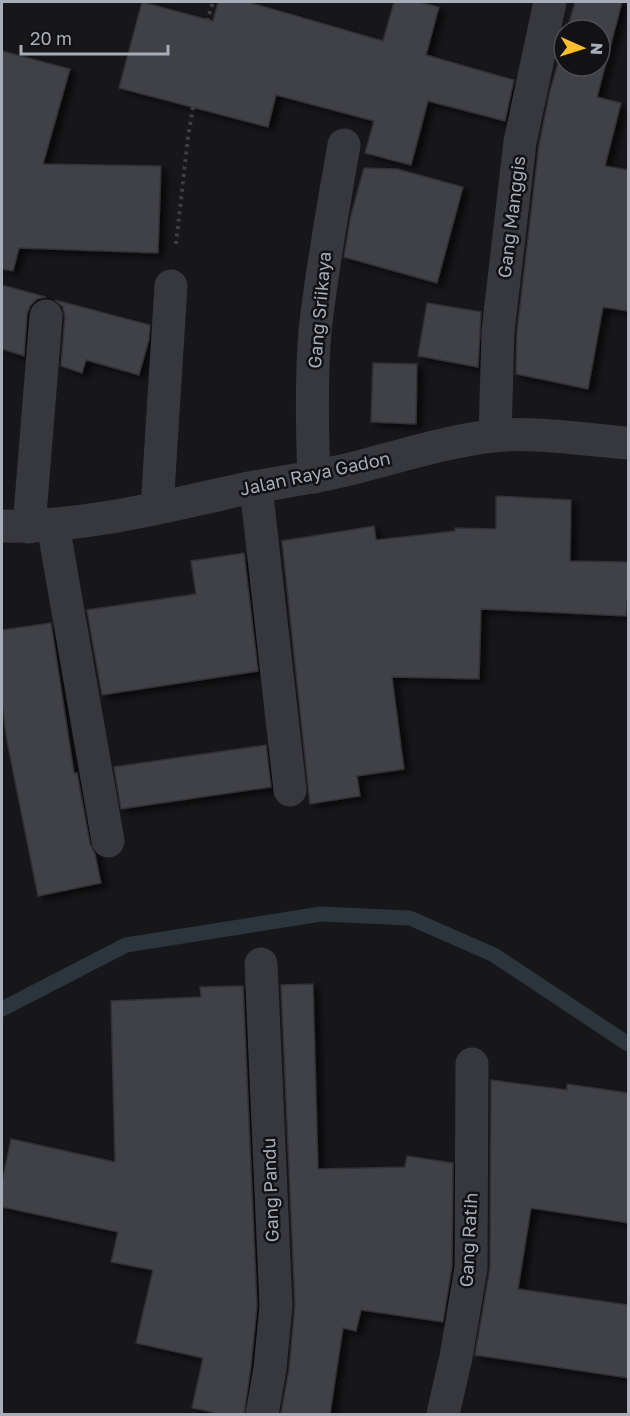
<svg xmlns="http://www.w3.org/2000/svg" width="630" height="1416" viewBox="0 0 630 1416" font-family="'Golos Text',sans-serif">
<defs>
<filter id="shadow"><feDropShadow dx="6" dy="4" stdDeviation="3" flood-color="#0009"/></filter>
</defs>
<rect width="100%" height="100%" fill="#171619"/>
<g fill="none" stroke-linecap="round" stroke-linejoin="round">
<path stroke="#2b353e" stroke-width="15" d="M2,1009L126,945L321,914L410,918L494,955L628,1044"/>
</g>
<g fill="#414146" stroke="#303035" stroke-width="1.5" filter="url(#shadow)">
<path d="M142,2L213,21L218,2H248L383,41L394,2H418L439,7L426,55L514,80L505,121L428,101L411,165L365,153L374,121L276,95L268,127L119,88Z"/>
<path d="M575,2H622L597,97L621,103L605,166L628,170V311L603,307L588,389L516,374L517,332L539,145L550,91L564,43V66H600V30H567Z"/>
<path d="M2,51L70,69L43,164L161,166L158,253L19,248L13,271L2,269Z"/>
<path d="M364,168L397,169L463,187L437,283L344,257L351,215Z"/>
<path d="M2,285L46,297L37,299L30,306L27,314L24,356L2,349Z"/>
<path d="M55,300L150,325L149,339L139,375L86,360L82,373L61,366L65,317L63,307Z"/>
<path d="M427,303L481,312L478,367L418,356Z"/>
<path d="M373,363L417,364L416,424L371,422Z"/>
<path d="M496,496L571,500L570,561L628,562V603L627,602L626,616L481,609L479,679L392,677L404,769L357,776L360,796L310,804L282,541L374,526L376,540L455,531V528L496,529Z"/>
<path d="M244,553L258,671L102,695L87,610L196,594L191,561Z"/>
<path d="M51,623L74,773H77L90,844L95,854L101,883L38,896L7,741L2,704V630Z"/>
<path d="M266,745L271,787L121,809L114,767Z"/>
<path d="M313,984L318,1169L405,1167L407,1156L453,1163L452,1266L443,1322L361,1310L356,1331L343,1328L330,1414H281L289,1370L295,1305L281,985Z"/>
<path d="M243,986L257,1306L251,1365L244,1414H221L192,1408L203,1358L136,1343L153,1270L111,1262L118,1232L2,1207V1182L11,1139L115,1162L111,1001L201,997L200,987Z"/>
<path d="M491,1080L567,1090V1084L628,1093V1223L531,1208L518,1289L628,1305V1378L475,1355L490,1268Z"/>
</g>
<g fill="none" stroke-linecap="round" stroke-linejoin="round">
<path stroke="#3d3f45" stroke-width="4" stroke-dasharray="3 4.5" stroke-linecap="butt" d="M176,244L188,137L208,18L213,2"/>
<g stroke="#37383e" stroke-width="33">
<path d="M495,435L498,331L520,142L550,2"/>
<path d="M314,477C312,428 311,379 315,331C322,268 333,207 344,145"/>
<path d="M256,487L290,790"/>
<path d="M157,508L171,286"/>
<path d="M53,525L108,841"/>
<path d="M2,526C81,528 162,507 239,490C275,483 311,478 346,470C395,458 442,442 492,436C532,431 588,440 628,443"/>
<path d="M29,527L46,316"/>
<path d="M261,964L276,1306L270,1368L262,1414"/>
<path d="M443,1414L456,1357L471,1268L472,1064"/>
</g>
</g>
<g text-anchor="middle" stroke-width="5" stroke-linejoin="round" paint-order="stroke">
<g font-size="18" fill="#a8adba" stroke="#121114">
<text transform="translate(512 217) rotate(-83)" y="6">Gang Manggis</text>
<text transform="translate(320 310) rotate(-85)" y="6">Gang Sriikaya</text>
<text transform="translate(315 474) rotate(-12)" y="6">Jalan Raya Gadon</text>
<text transform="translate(271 1190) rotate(-92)" y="6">Gang Pandu</text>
<text transform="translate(469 1240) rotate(-87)" y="6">Gang Ratih</text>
</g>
</g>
<rect width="630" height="1416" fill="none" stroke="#a8adba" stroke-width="6"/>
<g transform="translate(582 48) rotate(93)"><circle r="28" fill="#121114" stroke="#4e4f56" stroke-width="1.5"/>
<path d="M0-4.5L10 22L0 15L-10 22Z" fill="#ffbd28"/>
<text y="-9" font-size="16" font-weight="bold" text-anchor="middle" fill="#a8adba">N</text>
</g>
<path d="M21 45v9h147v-9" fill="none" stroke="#a8adba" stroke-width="3"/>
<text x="30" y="45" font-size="18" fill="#a8adba" stroke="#121114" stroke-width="4.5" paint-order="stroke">20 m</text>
</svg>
